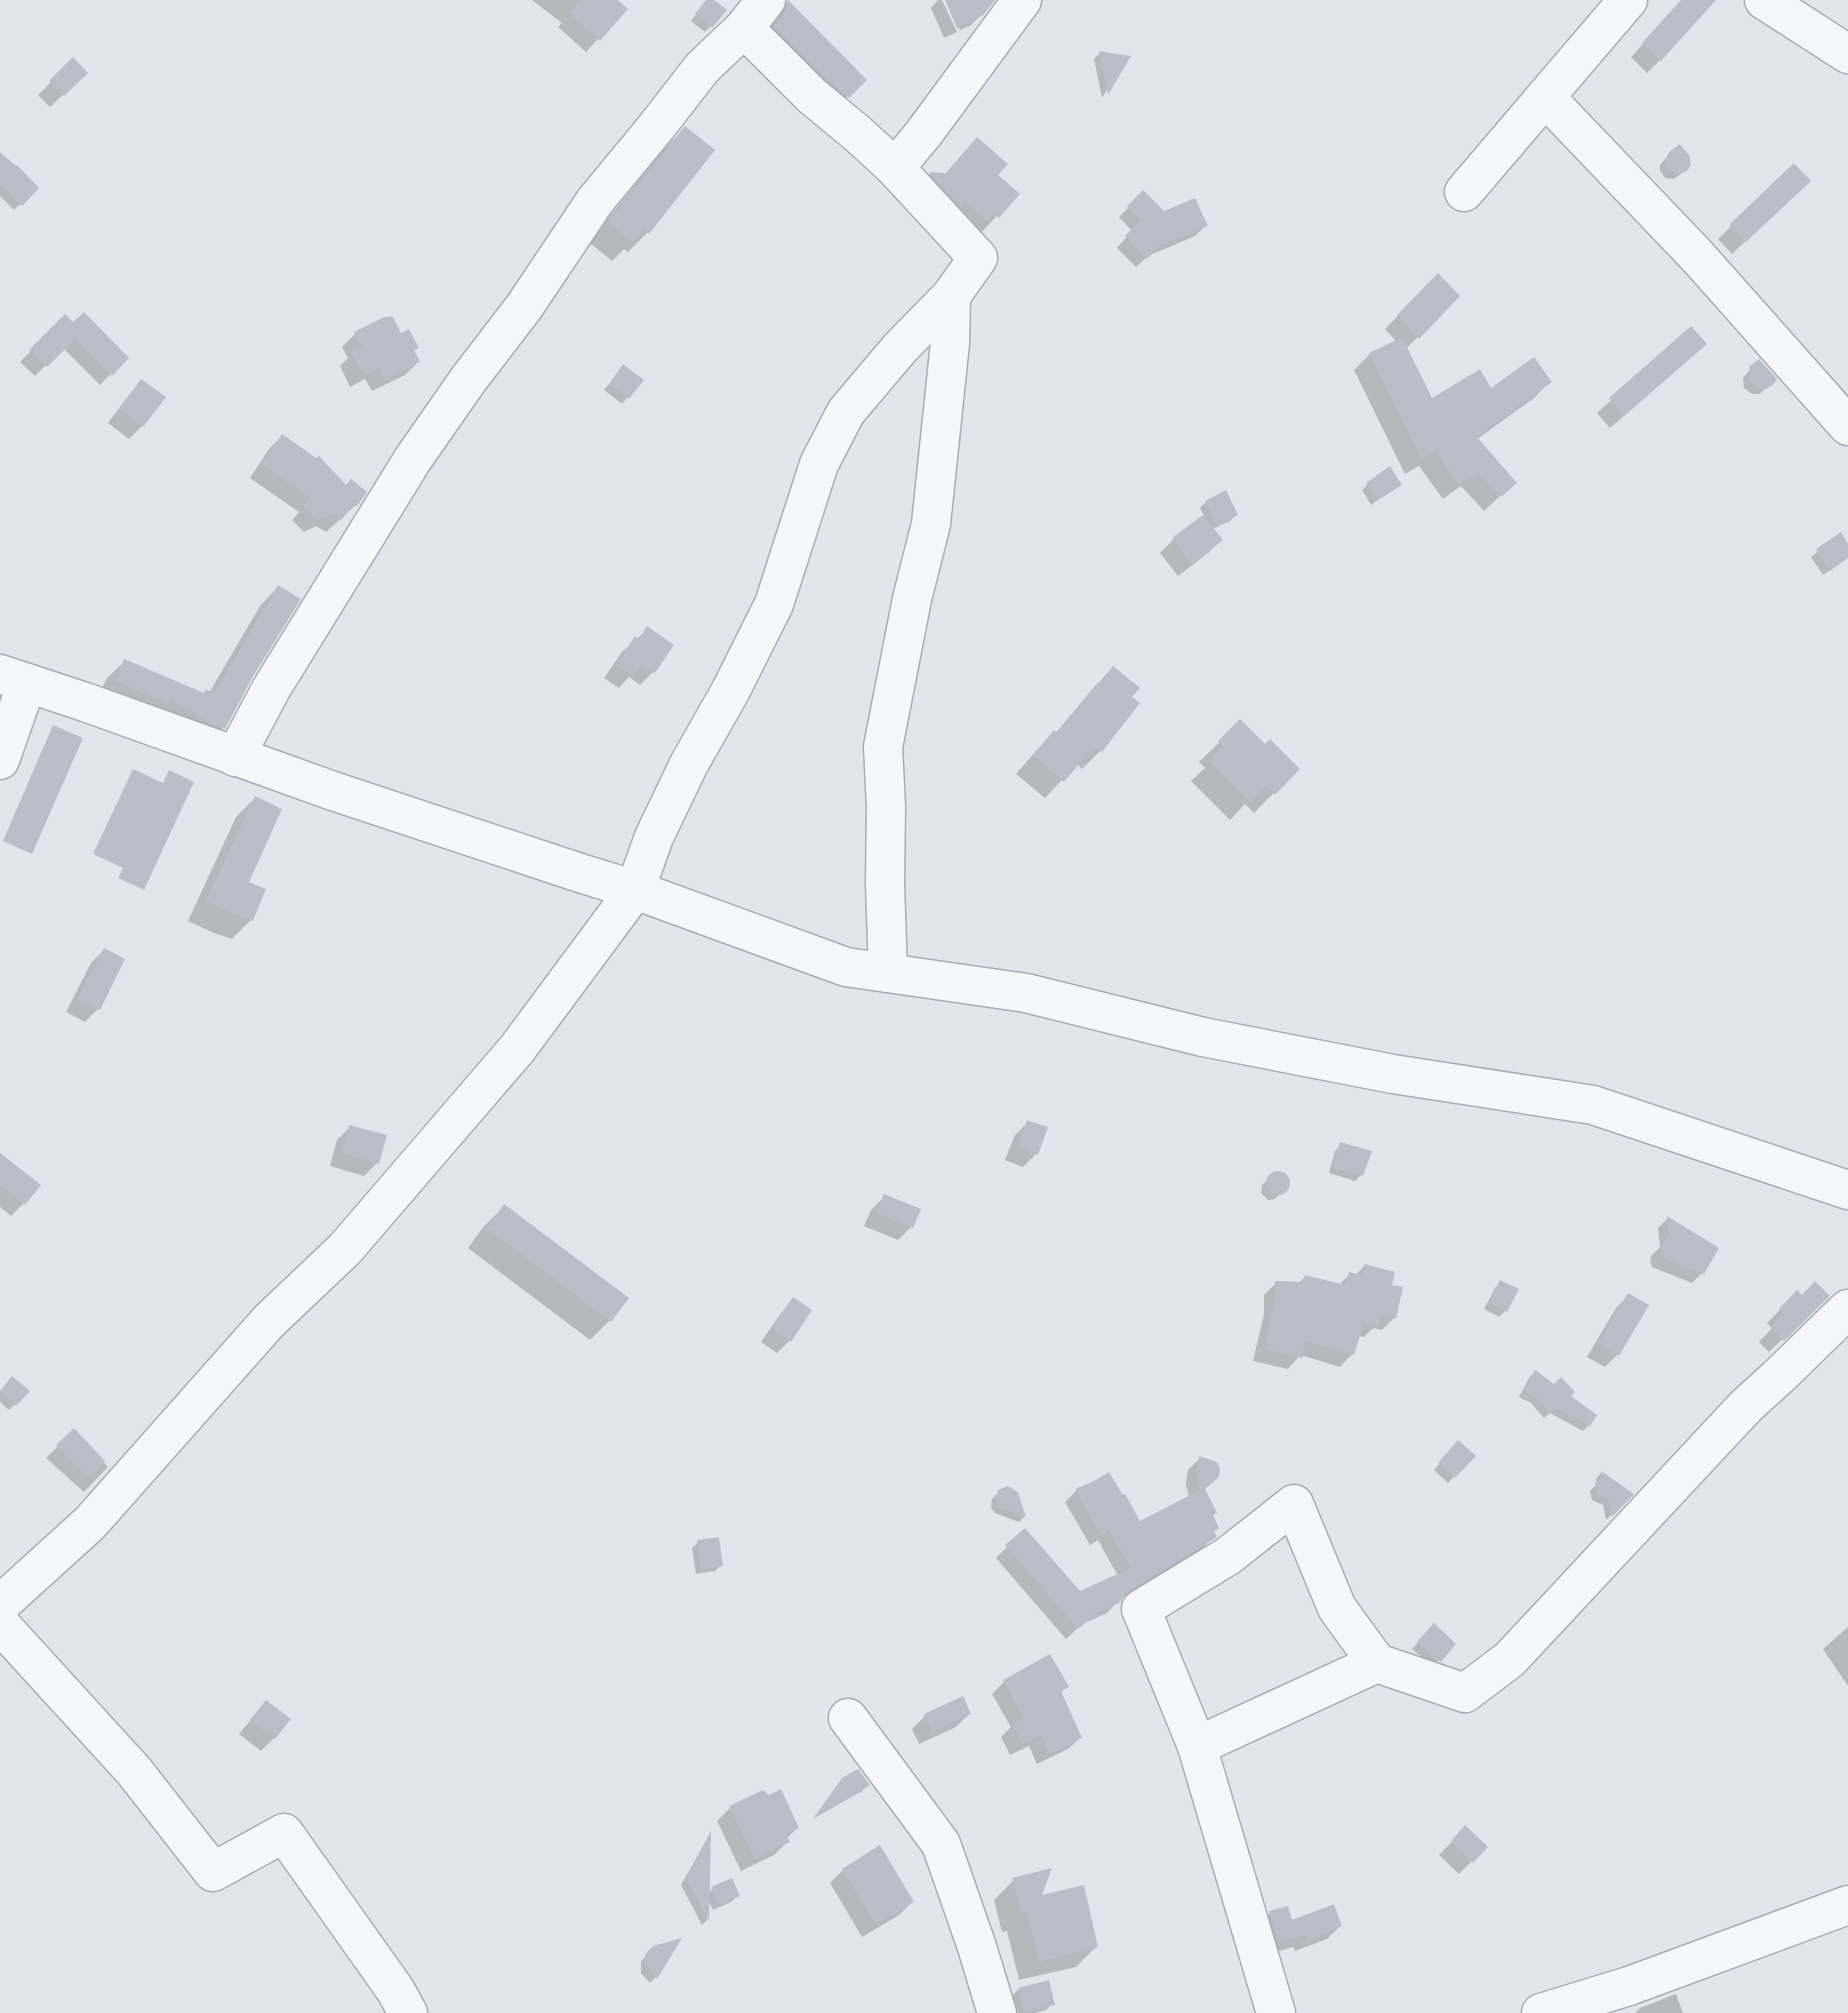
<svg xmlns="http://www.w3.org/2000/svg" width="1848" height="2013" viewBox="0 0 1848 2013" font-family="Cabin,sans-serif">
<rect width="100%" height="100%" fill="#e1e5eb"/>
<g fill="#0003">
<path d="M532,0H613L624,10L586,52L558,27L562,23Z"/>
<path d="M708,0H711V26L705,32L691,21Z"/>
<path d="M938,0H942L957,32L944,38L931,8Z"/>
<path d="M947,0H975L982,14L970,26L960,30Z"/>
<path d="M1683,0H1703L1660,60L1647,73L1631,57Z"/>
<path d="M787,2L864,80L828,116L768,25V21Z"/>
<path d="M1100,53L1127,57L1102,98L1094,59Z"/>
<path d="M73,60L86,73L50,107L38,95Z"/>
<path d="M685,128L648,232L628,252L624,249L612,261L589,242L665,148Z"/>
<path d="M977,139L996,175L1017,194L978,236L911,193L930,174L944,175Z"/>
<path d="M1670,153L1686,170L1674,179L1665,178L1660,171V165Z"/>
<path d="M0,155L37,188L14,210L0,196Z"/>
<path d="M1794,166L1795,194L1732,254L1718,239Z"/>
<path d="M1143,193L1164,213L1205,226L1195,236L1148,256L1136,267L1117,248L1132,231L1119,217Z"/>
<path d="M1438,275L1457,296L1406,349L1431,400L1549,382L1534,398L1476,440L1514,483L1484,511L1461,486L1443,499L1419,466L1405,474L1354,370L1370,354L1397,342L1385,329Z"/>
<path d="M390,316L400,336L413,351L418,362L405,375L372,391L365,379L350,387L340,366L348,358L342,347L355,334Z"/>
<path d="M65,317L126,358L100,385L63,348L35,376L20,362Z"/>
<path d="M1690,329L1691,357L1610,428L1597,413Z"/>
<path d="M1754,365L1772,384L1759,394H1752L1744,388L1743,378Z"/>
<path d="M618,373L641,380L622,404L604,390Z"/>
<path d="M141,382L142,426L129,439L108,423L129,395Z"/>
<path d="M282,436L356,505L326,532L316,526L304,532L292,520L299,512L250,478L269,449Z"/>
<path d="M1368,484H1400L1371,505L1362,490Z"/>
<path d="M1206,502L1236,515L1230,521L1212,529L1221,540L1208,553L1178,576L1160,553L1173,540L1204,516L1200,508Z"/>
<path d="M1835,538L1842,562L1823,575L1811,557Z"/>
<path d="M278,587L250,677L223,728L205,746L98,700L106,679L125,661L204,694L209,693L260,606Z"/>
<path d="M648,629L671,646L653,672L640,685L629,677L619,688L604,678L622,652Z"/>
<path d="M1113,669L1129,697L1137,703L1100,751L1082,769L1077,764L1045,798L1016,774L1036,751L1054,733L1055,734L1095,686Z"/>
<path d="M1240,722L1265,747L1297,769L1254,813L1245,804L1230,820L1191,781L1205,768L1199,762Z"/>
<path d="M255,798L246,883L251,920L232,939L214,933L188,921L236,817Z"/>
<path d="M104,950L123,960L98,1009L85,1022L66,1012L91,963Z"/>
<path d="M1028,1122L1045,1129L1036,1154L1023,1167L1005,1160L1015,1135Z"/>
<path d="M350,1127L377,1163L364,1176L330,1166L337,1140Z"/>
<path d="M1341,1145L1361,1175L1355,1181L1329,1173L1335,1151Z"/>
<path d="M0,1155L24,1203L11,1216L0,1207Z"/>
<path d="M1275,1173L1281,1174L1286,1178L1288,1186L1275,1199L1268,1200L1261,1193L1262,1185Z"/>
<path d="M884,1197L911,1227L898,1240L864,1226L871,1210Z"/>
<path d="M504,1207L610,1320L590,1340L468,1248L484,1226Z"/>
<path d="M1667,1219L1702,1273L1692,1283L1652,1267L1650,1261L1652,1255L1660,1247L1658,1228Z"/>
<path d="M1364,1266L1389,1286L1394,1318L1382,1330L1373,1328L1364,1337L1358,1336L1352,1354L1340,1367L1300,1355L1288,1369L1253,1361L1264,1314V1295L1276,1283L1298,1284L1305,1277L1338,1286L1349,1275L1355,1276Z"/>
<path d="M1501,1282L1505,1311L1499,1317L1484,1309L1495,1288Z"/>
<path d="M1797,1293L1801,1297L1827,1296L1769,1352L1759,1342L1772,1328L1767,1323Z"/>
<path d="M1629,1295L1618,1354L1605,1367L1587,1357L1616,1308Z"/>
<path d="M793,1300L790,1340L777,1353L761,1342L781,1313Z"/>
<path d="M1535,1372L1568,1397L1589,1425L1583,1431L1550,1413L1544,1418L1531,1403L1519,1397L1529,1378Z"/>
<path d="M12,1378L27,1391L9,1410L0,1402V1392Z"/>
<path d="M74,1431L108,1467L84,1492L46,1458Z"/>
<path d="M1458,1443L1473,1456L1448,1483L1434,1470Z"/>
<path d="M1199,1459L1203,1490L1211,1516L1214,1536L1202,1549L1120,1599L1107,1613L1082,1624L1066,1639L996,1558L1007,1547L1080,1594L1118,1576L1098,1540L1090,1545L1065,1502L1076,1491L1093,1484L1139,1524L1189,1498L1186,1484L1188,1470Z"/>
<path d="M1601,1473L1631,1494L1606,1520L1603,1505L1592,1500L1590,1491L1597,1484L1596,1479Z"/>
<path d="M1014,1490L1024,1517L1019,1522L995,1513L991,1508L992,1499L999,1492Z"/>
<path d="M698,1542L721,1565L715,1571L696,1574L692,1548Z"/>
<path d="M1434,1626L1453,1644L1433,1666L1412,1649Z"/>
<path d="M1848,1627V1686L1823,1649Z"/>
<path d="M1004,1682L1066,1687L1060,1694L1080,1738L1068,1749L1037,1764L1029,1746L1010,1755L1001,1737L1011,1727L992,1694Z"/>
<path d="M266,1702L274,1738L261,1751L239,1734Z"/>
<path d="M969,1714L956,1727L919,1744L912,1729L925,1716Z"/>
<path d="M868,1785L862,1791L813,1819L837,1786Z"/>
<path d="M730,1808L797,1828L786,1839L787,1842L774,1855L741,1871L717,1821Z"/>
<path d="M1465,1828L1472,1861L1459,1874L1439,1855Z"/>
<path d="M709,1836L707,1894L712,1889L737,1896L731,1902L713,1910L707,1897V1920L702,1925L681,1885Z"/>
<path d="M843,1870L912,1902L899,1915L862,1937L830,1883Z"/>
<path d="M1014,1880L1039,1898L1096,1947L1076,1967L1019,1980L1007,1931L1002,1932L994,1900Z"/>
<path d="M1270,1913L1291,1923L1340,1926L1327,1939L1295,1951L1293,1947L1265,1955L1257,1926Z"/>
<path d="M678,1941L655,1978L650,1983L641,1973V1961L654,1948Z"/>
<path d="M1019,1989L1052,2004L1046,2010L1035,2013H1018L1013,1995Z"/>
<path d="M1676,1994L1683,2013H1635L1640,2008Z"/>
</g>
<g fill="#b8bec8">
<path d="M581,0H618L628,9L600,41L569,13Z"/>
<path d="M706,0H714L727,10L712,28L695,14Z"/>
<path d="M788,0L867,80L849,98L829,81L774,26L784,13Z"/>
<path d="M945,0H995L983,15L957,28Z"/>
<path d="M1681,0H1716L1661,61L1642,43Z"/>
<path d="M1099,51L1131,56L1108,95Z"/>
<path d="M73,57L88,73L64,96L49,81Z"/>
<path d="M685,126L715,150L649,234L644,229L633,242L608,222Z"/>
<path d="M977,137L1008,164L998,175L1020,194L999,218L994,214L987,221L964,200L960,206L929,172L946,173Z"/>
<path d="M1680,144L1689,155L1691,165L1687,171L1678,174L1668,170L1665,161L1669,152Z"/>
<path d="M0,152L16,166L17,165L39,188L22,206L0,185Z"/>
<path d="M1794,163L1811,181L1746,242L1729,225Z"/>
<path d="M1143,190L1164,211L1195,198L1208,226L1159,246L1147,259L1125,236L1141,220L1127,206Z"/>
<path d="M1438,273L1460,296L1419,339L1397,315Z"/>
<path d="M84,312L129,358L112,376L75,339L47,367L29,350L65,314L73,322Z"/>
<path d="M384,317H393L401,333L409,329L419,348L414,350L420,362L385,380L379,368L364,376L351,352L362,346L354,332Z"/>
<path d="M1691,326L1707,344L1624,416L1609,398Z"/>
<path d="M1402,337L1432,398L1480,369L1491,388L1534,357L1552,382L1477,437L1517,483L1501,497L1478,472L1459,485L1436,451L1422,459L1369,353Z"/>
<path d="M1759,359L1777,379L1773,385L1766,389L1755,387L1748,378L1750,366Z"/>
<path d="M623,364L644,380L629,399L609,384Z"/>
<path d="M141,379L166,397L143,427L119,409Z"/>
<path d="M282,434L316,458L319,456L346,485L351,479L367,492L357,506L354,505L341,520L331,514L318,520L303,506L310,498L262,464Z"/>
<path d="M1390,466L1402,485L1378,500L1366,483Z"/>
<path d="M1226,490L1238,515L1217,526L1205,501Z"/>
<path d="M1203,515L1223,540L1192,565L1172,538Z"/>
<path d="M1841,532L1848,544V558L1830,571L1816,549Z"/>
<path d="M278,585L301,599L252,678L225,729L214,725L170,699L168,704L115,681L124,659L204,693L206,689L214,694Z"/>
<path d="M647,626L674,645L655,673L641,664L633,676L616,665L635,636L639,639Z"/>
<path d="M1113,666L1140,688L1132,697L1140,703L1102,752L1095,747L1090,754L1088,753L1064,782L1033,755L1054,730L1057,733Z"/>
<path d="M1240,719L1265,744L1270,739L1300,769L1275,795L1266,786L1251,802L1209,760L1223,746L1218,741Z"/>
<path d="M53,725L83,738L32,854L3,841Z"/>
<path d="M133,769L163,783L169,770L194,782L144,890L118,878L123,868L93,854Z"/>
<path d="M255,796L282,809L249,882L266,889L253,921L233,914L206,901Z"/>
<path d="M104,948L125,959L100,1010L77,999Z"/>
<path d="M1027,1120L1048,1127L1038,1155L1017,1147Z"/>
<path d="M349,1125L387,1135L379,1164L342,1153Z"/>
<path d="M1340,1142L1372,1151L1363,1176L1333,1168Z"/>
<path d="M0,1153L41,1185L25,1205L0,1184Z"/>
<circle cx="1278" cy="1183" r="12"/>
<path d="M884,1194L921,1209L913,1228L876,1213Z"/>
<path d="M504,1204L629,1298L611,1322L487,1228Z"/>
<path d="M1667,1216L1719,1248L1704,1274L1662,1257L1660,1246L1669,1235Z"/>
<path d="M1364,1264L1395,1272L1392,1285L1403,1287L1396,1319L1380,1315L1378,1326L1364,1323L1354,1355L1305,1341L1302,1358L1264,1349L1275,1300V1281L1301,1282L1302,1286L1305,1275L1345,1285L1349,1272L1361,1275Z"/>
<path d="M1500,1280L1519,1289L1507,1312L1489,1303Z"/>
<path d="M1815,1281L1830,1296L1784,1341L1770,1327L1783,1314L1779,1309L1797,1290L1802,1295Z"/>
<path d="M1628,1293L1649,1305L1619,1356L1598,1343Z"/>
<path d="M793,1297L812,1310L791,1342L772,1328Z"/>
<path d="M1535,1370L1554,1384L1561,1377L1575,1392L1571,1396L1597,1415L1590,1426L1557,1409L1551,1414L1537,1398L1524,1391Z"/>
<path d="M12,1376L30,1391L16,1406L0,1391Z"/>
<path d="M74,1428L105,1461L88,1478L56,1445Z"/>
<path d="M1458,1440L1476,1456L1455,1478L1438,1463Z"/>
<path d="M1199,1456L1217,1462L1220,1469L1219,1477L1205,1489L1217,1513L1213,1515L1219,1528L1214,1531L1217,1537L1130,1590L1123,1597L1121,1602L1096,1614L1078,1629L1005,1545L1025,1528L1080,1591L1131,1568L1109,1530L1101,1535L1075,1489L1092,1482L1109,1472L1123,1495L1125,1494L1140,1521L1200,1490L1197,1472Z"/>
<path d="M1601,1471L1634,1494L1612,1517L1608,1499L1598,1495L1596,1490L1595,1483L1602,1477Z"/>
<path d="M1008,1486L1018,1492L1026,1517L1001,1508L996,1502L998,1490Z"/>
<path d="M719,1537L723,1566L701,1570L697,1540Z"/>
<path d="M1434,1623L1456,1644L1441,1662L1436,1660L1417,1642Z"/>
<path d="M1050,1654L1069,1687L1061,1691L1082,1738L1050,1754L1041,1735L1022,1744L1012,1724L1024,1718L1003,1680Z"/>
<path d="M963,1696L971,1714L932,1732L924,1714Z"/>
<path d="M266,1700L291,1719L275,1739L250,1720Z"/>
<path d="M858,1769L870,1785L814,1818L842,1778Z"/>
<path d="M781,1789L799,1828L786,1835L790,1842L755,1859L729,1806L763,1790L769,1795Z"/>
<path d="M1465,1825L1488,1847L1473,1863L1451,1841Z"/>
<path d="M711,1831L709,1921L686,1878Z"/>
<path d="M880,1845L914,1902L876,1925L842,1869Z"/>
<path d="M1052,1868L1042,1895L1084,1885L1098,1947L1039,1962L1027,1912L1021,1913L1012,1878Z"/>
<path d="M732,1878L740,1896L719,1906L711,1887Z"/>
<path d="M1334,1904L1342,1926L1308,1940L1306,1935L1278,1943L1269,1911L1288,1906L1292,1920Z"/>
<path d="M682,1938L657,1979L647,1967L645,1957L646,1953L653,1946Z"/>
<path d="M1049,1980L1055,2005L1024,2012L1018,1988Z"/>
</g>
<g fill="none" stroke-linecap="round" stroke-linejoin="round">
<g stroke="#a6acb5" stroke-width="41">
<g id="minor">
<path d="M1764,0L1848,54"/>
<path d="M1545,97L1698,257L1848,426"/>
<path d="M895,168L924,133L1022,0"/>
<path d="M1464,192L1628,0"/>
<path d="M0,674L85,702L333,791L577,872L635,890L846,967L1026,993L1203,1037L1393,1074L1593,1105L1848,1190"/>
<path d="M235,757L271,689L413,459L468,380L524,307L595,201L657,126L702,68L744,28L766,0"/>
<path d="M0,760L27,683"/>
<path d="M888,973L885,884L886,806L883,747L912,599L931,524L950,343L951,296"/>
<path d="M0,1608L3,1602L90,1523L269,1321L345,1249L517,1049L635,890L654,837L689,764L731,690L774,604L819,464L846,412L900,348L951,296L978,258L895,168L858,134L812,96L744,28"/>
<path d="M0,1624L134,1771L213,1872L284,1833L396,1991L408,2013"/>
<path d="M848,1718L941,1844L977,1947L997,2013"/>
<path d="M1197,1746L1377,1663"/>
<path d="M1276,2013L1197,1746L1141,1609L1228,1556L1294,1504L1337,1608L1377,1663L1465,1693L1510,1659L1746,1406L1778,1377L1848,1309"/>
<path d="M1541,2013L1629,1986L1848,1905"/>
</g>
</g>
<use href="#minor" stroke="#f4f6f9" stroke-width="38"/>
</g>
</svg>
